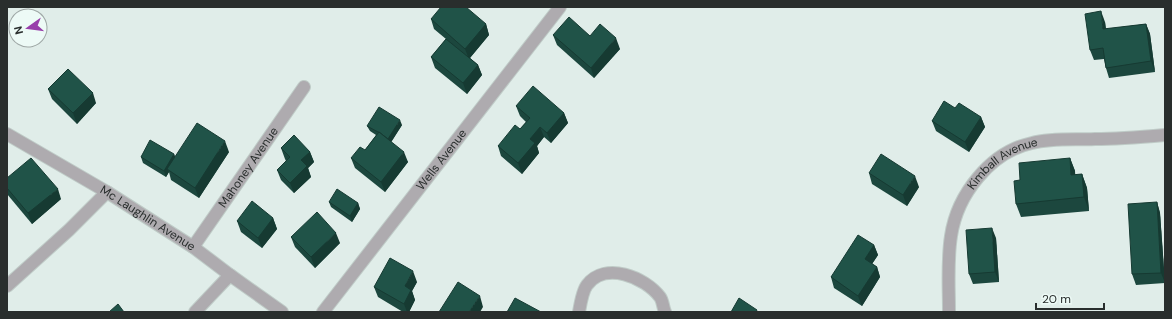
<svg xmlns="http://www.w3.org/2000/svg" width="1172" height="319" viewBox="0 0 1172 319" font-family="'DM Sans',sans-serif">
<rect width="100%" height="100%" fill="#e0ede9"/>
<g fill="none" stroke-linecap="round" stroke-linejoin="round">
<g stroke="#bfcbc7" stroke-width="14">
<g id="minor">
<path id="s1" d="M7,134L107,192L193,247L230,275L282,312"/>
<path id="s2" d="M193,247L304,87"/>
<path d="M7,286L69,230L107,192"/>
<path d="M195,312L230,275"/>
<path id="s3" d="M323,312L560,7"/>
<path d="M579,312C580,306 583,290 587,285C605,261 645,277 660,297C663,301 663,308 665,312"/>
<path id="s4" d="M949,312C949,287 947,261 951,236C957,195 990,152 1032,143C1052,138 1074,140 1095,139C1119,139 1142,137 1165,135"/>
</g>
</g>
<use href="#minor" stroke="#aeabaf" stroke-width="12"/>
</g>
<g fill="#1c473e">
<path d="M431,19L486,24L489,35L470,58L478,65L482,75L467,94L435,68L431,57L446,39L434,29Z"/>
<path d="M1105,22L1106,29L1146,24L1150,34L1155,72L1109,78L1106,68L1104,59L1094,60L1090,50Z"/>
<path d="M553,35L590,36L620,49L594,78L557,45Z"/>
<path d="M48,89L96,103L77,124L52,99Z"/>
<path d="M516,106L564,113L568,123L551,143L544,137L537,146L539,153L522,174L501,156L498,146L520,129L526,122L520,116Z"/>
<path d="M955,108L981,117L985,127L969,152L936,131L932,121Z"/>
<path d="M402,125L391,142L408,162L385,192L355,168L351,158L365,150L376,135L370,131L367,126Z"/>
<path d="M281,148L310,152L314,162L308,168L311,177L294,193L281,180L277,170L286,161L285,159Z"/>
<path d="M229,152L199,198L171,180L169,172L166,177L143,163L141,157L174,154L175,157Z"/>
<path d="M1070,158L1075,171V175L1082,174L1087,188L1089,211L1021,217L1016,204L1020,180Z"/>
<path d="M869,173L919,187L907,206L872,184Z"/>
<path d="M7,178L61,199L32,224L7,194Z"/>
<path d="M329,202L358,203L360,209L352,222L331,207Z"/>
<path d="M1157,202L1160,213L1165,283L1136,285L1132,274Z"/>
<path d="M273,218L277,229L262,248L241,232L237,221Z"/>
<path d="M291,237L340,243L315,268L295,247Z"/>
<path d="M996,238L999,282L973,284L969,274Z"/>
<path d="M874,245L878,255L872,264L877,267L880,277L862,306L834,288L831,277Z"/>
<path d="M417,282L412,291L415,300L409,312H403L378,297L374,287Z"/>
</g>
<g fill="#163a32">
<path d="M1101,11L1105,22L1107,40L1103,29Z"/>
<path d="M486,24L489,35L469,59L465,49Z"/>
<path d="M1146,24L1150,34L1155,72L1151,61Z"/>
<path d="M616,38L620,49L594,78L591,68Z"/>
<path d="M478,65L482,75L467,94L463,83Z"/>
<path d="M93,93L96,103L77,124L73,113Z"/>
<path d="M564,113L568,123L551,143L547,133Z"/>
<path d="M981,117L985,127L969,152L965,142Z"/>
<path d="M400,120L402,125L390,144L388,139Z"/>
<path d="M540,127L544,137L537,146L539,153L522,174L518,163L530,139Z"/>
<path d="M225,141L229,152L199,198L195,188Z"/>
<path d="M310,152L314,162L308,168L311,177L294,193L290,183L301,160Z"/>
<path d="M404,152L408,162L385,192L381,182Z"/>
<path d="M174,154L176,159L167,169L169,172L166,177L164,171Z"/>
<path d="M1070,158L1075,171L1076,189L1071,175Z"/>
<path d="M1082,174L1087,188L1089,211L1084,197Z"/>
<path d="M915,176L919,187L907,206L903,195Z"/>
<path d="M58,189L61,199L32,224L28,213Z"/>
<path d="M1157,202L1160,213L1165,283L1161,273Z"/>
<path d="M358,203L360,209L352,222L350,216Z"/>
<path d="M273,218L277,229L262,248L258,238Z"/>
<path d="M992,228L996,238L999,282L995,272Z"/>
<path d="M336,233L340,243L315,268L311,257Z"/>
<path d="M874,245L878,255L868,270L865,259Z"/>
<path d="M877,267L880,277L862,306L858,296Z"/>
<path d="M413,271L417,282L412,291L415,300L409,312H407L404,304L405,286Z"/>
<path d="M480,296L483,307L480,312H469Z"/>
</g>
<g fill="#205348" stroke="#163a32">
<path d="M441,7H466L486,24L465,49L431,19Z"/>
<path d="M1101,11L1103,29L1146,24L1151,61L1106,68L1103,48L1090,50L1085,14Z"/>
<path d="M569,17L590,36L600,24L616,38L591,68L553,35Z"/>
<path d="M446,39L478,65L463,83L431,57Z"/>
<path d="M68,69L93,93L73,113L48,89Z"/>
<path d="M533,86L564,113L547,133L540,127L530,139L535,143L518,163L498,146L515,125L520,129L530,118L516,106Z"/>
<path d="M944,101L955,108L959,103L981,117L965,142L932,121Z"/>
<path d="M379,107L400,120L388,139L379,132H378L367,126Z"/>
<path d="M197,123L225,141L195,188L167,169Z"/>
<path d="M379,132L404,152L381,182L351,158L360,147L365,150Z"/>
<path d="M294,135L310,152L301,160L307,166L290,183L277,170L290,157L281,148Z"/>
<path d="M150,140L174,154L164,171L141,157Z"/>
<path d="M881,154L915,176L903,195L869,173Z"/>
<path d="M31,158L58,189L28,213L7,188V178Z"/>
<path d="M1070,158L1071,175L1082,174L1084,197L1016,204L1014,181L1020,180L1019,163Z"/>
<path d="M337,189L358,203L350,216L329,202Z"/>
<path d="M252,201L273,218L258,238L237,221Z"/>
<path d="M1157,202L1161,273L1132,274L1128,204Z"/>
<path d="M317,212L336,233L311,257L291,237Z"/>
<path d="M992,228L995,272L969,274L966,230Z"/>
<path d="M858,235L874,245L865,259L877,267L858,296L831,277Z"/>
<path d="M390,258L413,271L405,286L411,290L404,304L374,287Z"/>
<path d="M458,282L480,296L469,312H439Z"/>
<path d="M515,298L541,312H507Z"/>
<path d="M739,298L757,310L756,312H731Z"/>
<path d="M118,304L124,312H109Z"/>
</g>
<g text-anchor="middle" stroke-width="4" stroke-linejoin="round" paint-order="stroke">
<g font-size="12" fill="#292e2d" stroke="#edfaf6">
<text dy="4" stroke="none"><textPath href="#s3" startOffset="193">Wells Avenue</textPath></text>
<text dy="4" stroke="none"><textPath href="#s2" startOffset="97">Mahoney Avenue</textPath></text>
<text dy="4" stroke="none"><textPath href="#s4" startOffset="170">Kimball Avenue</textPath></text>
<text dy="4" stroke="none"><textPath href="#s1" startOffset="164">Mc Laughlin Avenue</textPath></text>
</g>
</g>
<rect width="1172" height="319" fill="none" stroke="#292e2d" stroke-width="16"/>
<g transform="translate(28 28) rotate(256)"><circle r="19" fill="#edfaf6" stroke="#9fa8a6"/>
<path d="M0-3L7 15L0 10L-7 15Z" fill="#973eaa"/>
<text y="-6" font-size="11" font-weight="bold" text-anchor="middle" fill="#292e2d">N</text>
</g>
<path d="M1036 303v6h68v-6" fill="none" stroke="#292e2d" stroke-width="2"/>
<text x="1042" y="303" font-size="12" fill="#292e2d" stroke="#edfaf6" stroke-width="3" paint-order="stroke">20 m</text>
</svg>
